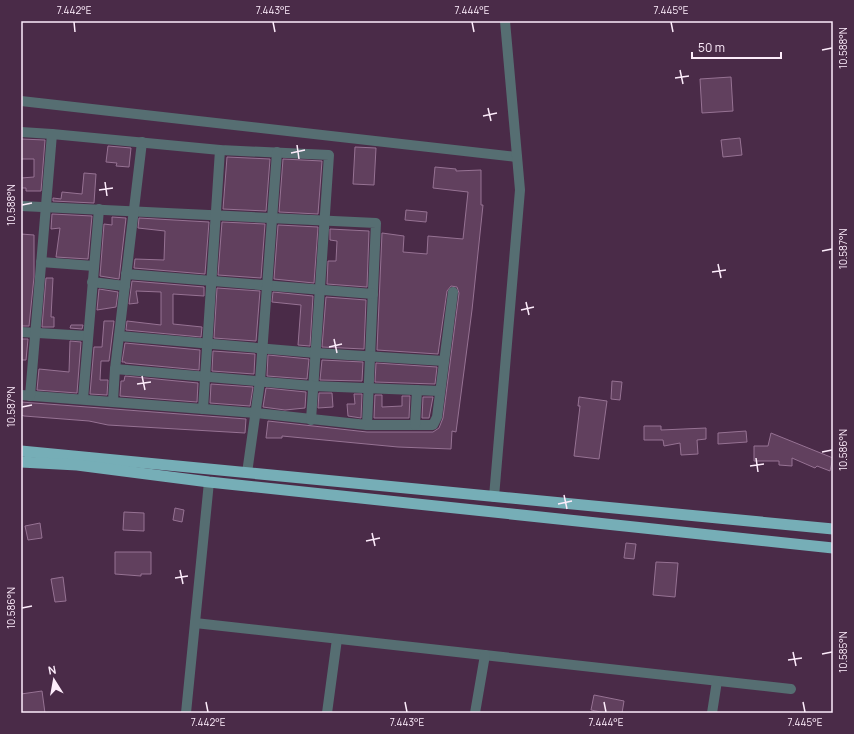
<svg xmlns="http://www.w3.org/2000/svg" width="854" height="734" viewBox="0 0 854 734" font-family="Manrope,sans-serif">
<rect width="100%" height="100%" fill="#4a2b48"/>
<g fill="#61405e" stroke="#967293">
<path d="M731,77L733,111L702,113L700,79Z"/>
<path d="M740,138L742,155L723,157L721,140Z"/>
<path d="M21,139L45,140L41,191H26V188H21V178L34,177V159H21Z"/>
<path d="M108,146L131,148L129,167L116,166L117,163L106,162Z"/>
<path d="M355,147L376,148L374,185L353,184Z"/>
<path d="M227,157L270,159L266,211L223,209Z"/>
<path d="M283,159L322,161L318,214L279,212Z"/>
<path d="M435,167L456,169V171L481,170V205H483L472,310L456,432L452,431L451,449L398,447L282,436V438H266L268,421L367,432H433L439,428L443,418L459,293L457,287L451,286L447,291L438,354L377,350L382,233L404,236L403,252L427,254L428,236L463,239L468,192L433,188Z"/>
<path d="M84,173L96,174L94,203L53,201V198L61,199L62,192L82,194Z"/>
<path d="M406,210L427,212L426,222L405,220Z"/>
<path d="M52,214L92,216L88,259L56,257L60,228L51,229Z"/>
<path d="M112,217L126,218L119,279L100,276L104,224L112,225Z"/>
<path d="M139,218L209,222L205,274L134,268L135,259L164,260L165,231L138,228Z"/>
<path d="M222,222L265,224L261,278L218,275Z"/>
<path d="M278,225L318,227L314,283L274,279Z"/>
<path d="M330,229L369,231L367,287L327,284L328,261H336L337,241L330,240Z"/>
<path d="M21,234L34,235V277L29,326H21Z"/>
<path d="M46,278H53L51,317H54V327H42Z"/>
<path d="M132,281L204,287V296L173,294V324L202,327L201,337L126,330L127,321L161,325V292L136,291L138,303L129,304Z"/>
<path d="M217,288L260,291L256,341L214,338Z"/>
<path d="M99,289L118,292L116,307L97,310Z"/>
<path d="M273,292L313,296L310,346L298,345L301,305L272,302Z"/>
<path d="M326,297L366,300L364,349L322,347Z"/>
<path d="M104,321H114L109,361H101L100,380H108L107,395L90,394L94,347H102Z"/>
<path d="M71,325H83L82,329L70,328Z"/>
<path d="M21,339H28L26,360H21Z"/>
<path d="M70,341L81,342L77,393L37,390L39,369L69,372Z"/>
<path d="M125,343L200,350L199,370L125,363V362H122Z"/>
<path d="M213,351L255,354L254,374L212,371Z"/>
<path d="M268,355L309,359L307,379L267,376Z"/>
<path d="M322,360L363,362L362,381L320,380Z"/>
<path d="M376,363L437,367L435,384L375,382Z"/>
<path d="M125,376L198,383L197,402L120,396L121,381H124Z"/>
<path d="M612,381L622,382L620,400L611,399Z"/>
<path d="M211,384L253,387L250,406L210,403Z"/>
<path d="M266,388L306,392L305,408L285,410L263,407Z"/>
<path d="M319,393H332L333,407L318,408Z"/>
<path d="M354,394H362L361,418L348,416L347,404H355Z"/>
<path d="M375,395H382V407L402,406V396H410L409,418H374Z"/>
<path d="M423,397H433L429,418H422Z"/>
<path d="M579,397L607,401L599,459L574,456L580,406H578Z"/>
<path d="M21,402L246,419L245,433L108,425L89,421L24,416L21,415Z"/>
<path d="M644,426H661V430L706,428V439L697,440L698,454L681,455L680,443L664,446L663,440H644Z"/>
<path d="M746,431L747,442L718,444V433Z"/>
<path d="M771,433L833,458L830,471L817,466L815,468L792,458V466L779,465V461H754V446H768Z"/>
<path d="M175,508L184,510L182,522L173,520Z"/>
<path d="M124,512L144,513V531L123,530Z"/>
<path d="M40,523L42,538L28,540L25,526Z"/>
<path d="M626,543L636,544L634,559L624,558Z"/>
<path d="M115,552H151V574H141V576L115,574Z"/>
<path d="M656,562L678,563L675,597L653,595Z"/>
<path d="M63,577L66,601L55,602L51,579Z"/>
<path d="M42,691L45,713H21V694Z"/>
<path d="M594,695L624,701L622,713H606L591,710Z"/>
</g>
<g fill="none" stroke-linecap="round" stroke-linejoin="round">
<g stroke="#566e72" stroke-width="10">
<path d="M21,101L517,157"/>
<path d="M21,132L52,134"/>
<path d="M21,206L376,223L367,425"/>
<path d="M41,262L94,266"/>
<path d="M126,274L373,294"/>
<path d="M92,282L125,286"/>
<path d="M21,332L88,336"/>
<path d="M119,336L316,353L444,361"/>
<path d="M115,369L142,142"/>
<path d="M21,395L256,413L367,425H433L437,417L453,292"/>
<path d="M30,396L52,134L220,150L329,155L311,420"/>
<path d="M83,399L99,209"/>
<path d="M113,401L115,369L313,386L440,391"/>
<path d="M203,409L220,150"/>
<path d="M415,425L417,390"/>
<path d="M247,473L260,381L277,152"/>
<path d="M494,497L520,190L505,21"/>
<path d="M195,623L791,689"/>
<path d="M186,713L209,482"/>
<path d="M327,713L337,639"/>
<path d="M475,713L485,655"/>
<path d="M712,713L717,681"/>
</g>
<g stroke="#76aeb7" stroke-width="11">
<path d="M21,451L833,529"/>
<path d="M21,462L77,465L209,482L833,548"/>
</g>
</g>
<path fill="none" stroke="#fdecfb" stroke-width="1.5" d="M74,22L75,32M273,22L275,32M472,22L474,32M671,22L673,32M822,50L832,48M680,70L683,84M675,78L689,76M488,108L491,121M483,116L497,113M297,145L299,159M291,153L305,150M105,182L107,196M99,190L113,188M22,205L32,203M822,251L832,249M718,264L721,278M712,272L726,270M526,302L529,315M521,310L534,307M334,339L337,353M329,347L342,344M142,376L145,390M137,384L151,382M22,407L32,405M822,452L832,450M756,458L758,472M750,466L764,464M564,495L567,509M558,504L572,501M372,533L375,546M366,541L380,538M180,570L183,584M175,578L188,576M22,608L32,606M793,652L796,666M822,654L832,652M788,660L802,658M206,702L208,712M405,702L407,712M604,702L606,712M803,702L805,712"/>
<rect width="854" height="734" fill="none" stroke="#4a2b48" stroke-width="44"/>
<g transform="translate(54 680) rotate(349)" stroke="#4a2b48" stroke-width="3" paint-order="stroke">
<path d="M0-3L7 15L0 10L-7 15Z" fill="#fdecfb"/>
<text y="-6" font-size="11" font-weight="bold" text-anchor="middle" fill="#fdecfb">N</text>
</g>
<path d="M692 52v6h89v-6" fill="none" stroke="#fdecfb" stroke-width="2"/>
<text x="698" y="52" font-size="12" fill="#fdecfb" stroke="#4a2b48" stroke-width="3" paint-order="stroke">50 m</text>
<rect x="22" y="22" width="810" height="690" fill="none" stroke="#fdecfb" stroke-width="1.5"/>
<g font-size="10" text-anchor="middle" fill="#fdecfb">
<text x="74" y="14">7.442°E</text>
<text x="273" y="14">7.443°E</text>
<text x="472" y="14">7.444°E</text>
<text x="671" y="14">7.445°E</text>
<text transform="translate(843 48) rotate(-90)" y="4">10.588°N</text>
<text transform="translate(11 205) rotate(-90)" y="4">10.588°N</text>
<text transform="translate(843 249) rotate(-90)" y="4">10.587°N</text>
<text transform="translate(11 407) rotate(-90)" y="4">10.587°N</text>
<text transform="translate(843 450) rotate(-90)" y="4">10.586°N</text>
<text transform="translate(11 608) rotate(-90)" y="4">10.586°N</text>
<text transform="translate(843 652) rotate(-90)" y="4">10.585°N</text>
<text x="208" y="726">7.442°E</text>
<text x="407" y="726">7.443°E</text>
<text x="606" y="726">7.444°E</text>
<text x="805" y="726">7.445°E</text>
</g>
</svg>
